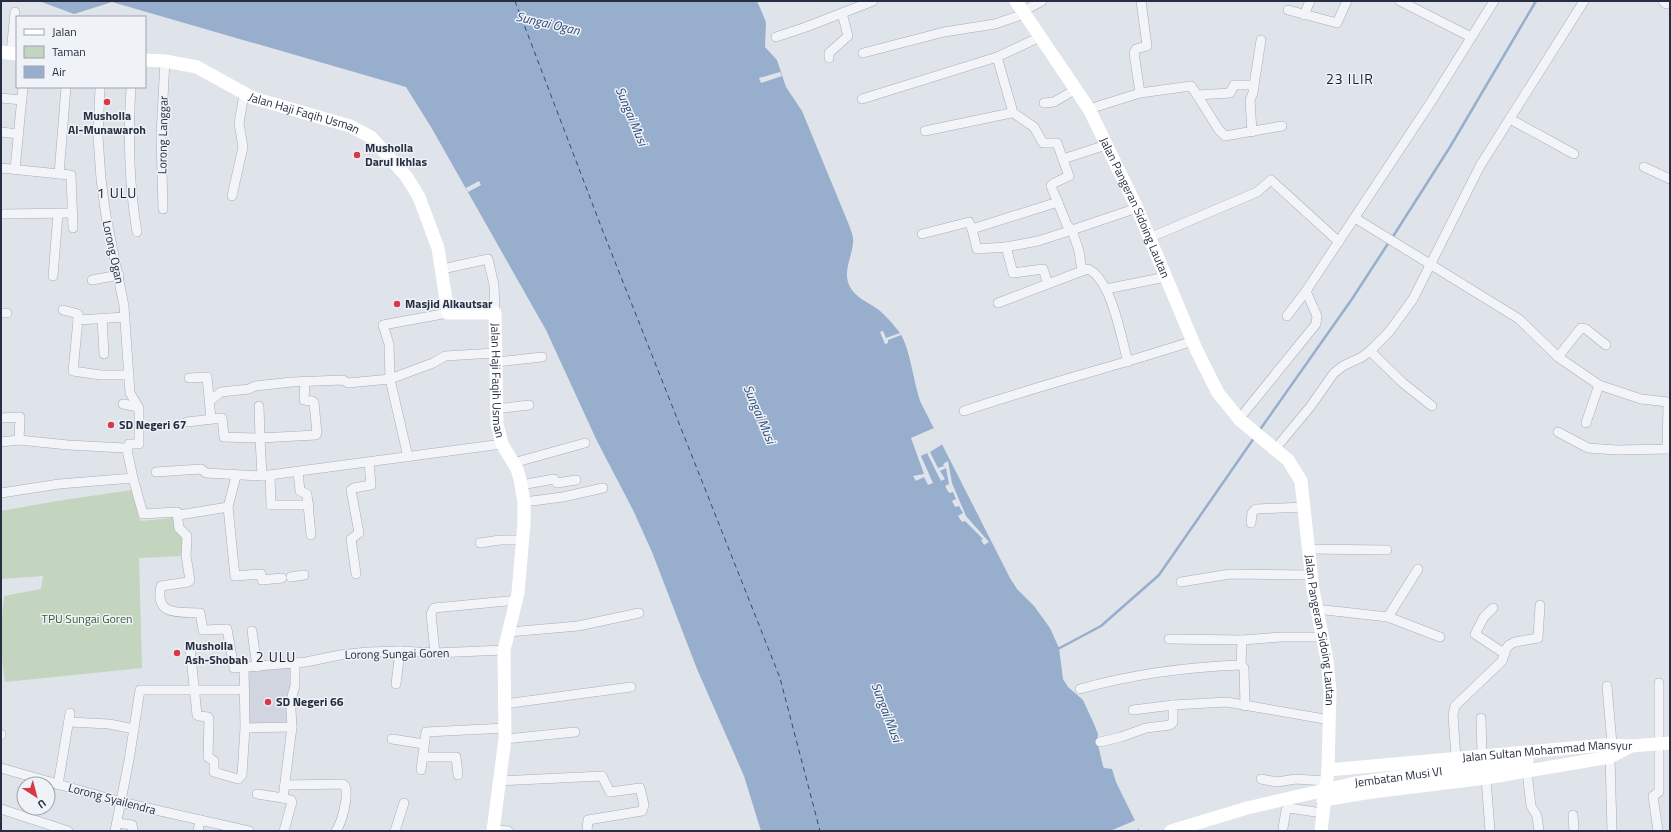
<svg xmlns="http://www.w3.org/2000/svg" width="1671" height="832" viewBox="0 0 1671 832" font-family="'Titillium Web',sans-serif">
<rect width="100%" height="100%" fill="#dfe3ea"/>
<path fill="#d1d5df" d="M293,667L289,729L247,727L245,677L255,668Z"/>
<path fill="#c3d4bf" d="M132,490L140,521L183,517L182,556L139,558L142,668L5,682C0,653 1,625 4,596L41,589L43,576L1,579V511L57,501Z"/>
<path fill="#97aecd" d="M39,1H757L766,22L765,47L777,60L786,87L802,111L849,225C851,231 854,237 853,243C852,257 843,270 849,285C855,298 868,302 879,310C886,316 894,325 900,333C911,351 913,382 921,403L1010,578L1017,589L1034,606L1050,628L1059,648L1063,679L1068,687L1083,700L1094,724L1098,734L1097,741L1103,766L1104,768L1112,769L1116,782L1140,831H761L744,776L697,669L652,552L633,510L597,441L546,330L431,127L406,87L112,2L74,14Z"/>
<g fill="#dfe3ea">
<path d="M780,72L782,76L761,83L759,78Z"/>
<path d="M479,181L481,185L468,192L466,188Z"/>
<path d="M883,331L886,338L900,333L901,335L888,340V343L885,344L880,332Z"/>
<path d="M934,428L943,444L930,452L938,468L944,466L943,464L948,461L952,483L966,516L989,542L984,545L981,540L983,539L965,521L962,522L958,516L963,513L959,506L955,507L952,501L956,499L953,492L949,493L945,486L949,484L946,468L940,471L945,479L941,481L927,453L921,456L933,483L928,485L924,477L916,481L913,476L924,474L911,438Z"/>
<path d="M1136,820L1139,829L1134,831H1110Z"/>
</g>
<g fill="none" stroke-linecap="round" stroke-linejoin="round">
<g stroke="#97aecd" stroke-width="2.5">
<path d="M1392,238L1450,147L1536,1"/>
<path d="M1259,431L1352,299L1389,242"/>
<path d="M1056,650L1101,626L1159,575L1254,438"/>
</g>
<path stroke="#2d4b7a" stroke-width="1" stroke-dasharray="5 4" stroke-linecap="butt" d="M515,1L602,229L780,678L820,831"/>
<g stroke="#a8adb8" stroke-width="10">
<g id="street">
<path d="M1400,1L1471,37"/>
<path d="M1663,1L1666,4L1670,2"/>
<path d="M1288,10L1337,23L1347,1"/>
<path d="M1023,11L1042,1"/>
<path d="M1304,15L1310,1"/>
<path d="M776,37L806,27L873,1"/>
<path d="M11,53L15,12"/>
<path d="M863,53L944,32L995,24L1024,14"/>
<path d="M829,58V53L848,36L842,13"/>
<path d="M100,87L98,137L101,179L106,216L124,306L130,393L139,408V444H129L127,450"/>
<path d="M131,87C128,135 129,185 137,232"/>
<path d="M1140,93L1134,53L1136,49L1147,46L1141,1"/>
<path d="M1197,95L1219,130L1225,136L1282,126"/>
<path d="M1,98L22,100"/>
<path d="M862,99L997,57"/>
<path d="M1044,103L1054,102L1076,89"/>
<path d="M1089,109L1140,93L1191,86L1197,95L1230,93L1234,85H1254L1261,40"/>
<path d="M1510,119L1574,154"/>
<path d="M925,131L1011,113L1012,109L997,57L1040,37"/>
<path d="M1,132L18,134"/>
<path d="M1252,132L1250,100L1253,93L1254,85"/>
<path d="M1063,159L1106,145"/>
<path d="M1644,167L1670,179"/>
<path d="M1,168L59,174L66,87"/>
<path d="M15,169L23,87"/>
<path d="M59,174L71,175L73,228"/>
<path d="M232,196L243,147L239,123L244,94"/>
<path d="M163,209L161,135L165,61"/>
<path d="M1,214L72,213"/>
<path d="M1355,218L1519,319L1558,357L1599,385L1641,399L1668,402L1667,449"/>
<path d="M972,229L977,249L1006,247L1013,273L1043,269L1048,284"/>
<path d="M922,234L969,222L972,229L1058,202"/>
<path d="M1149,238L1257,192L1271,180L1339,242"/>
<path d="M1006,247L1038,241L1072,230L1067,225L1051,186L1054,183L1069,176L1057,143H1043L1034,127L1012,112"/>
<path d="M442,269L488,259L494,285L495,313"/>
<path d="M1082,271L1088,269C1112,280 1121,338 1128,362"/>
<path d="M53,276L58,214"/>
<path d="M92,280L119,275"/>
<path d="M1106,289L1166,277"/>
<path d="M998,303L1082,271L1079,251L1072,230L1137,208"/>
<path d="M63,310L78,314V320"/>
<path d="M1,313H7"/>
<path d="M448,313L383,325L389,344L390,379L433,363L445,356L495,353"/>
<path d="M1287,316L1306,291"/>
<path d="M125,317L78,320L73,371L101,375H129"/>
<path d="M102,318L104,354"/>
<path d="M1370,351L1389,332L1413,299L1480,166L1584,1"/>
<path d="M1558,357L1581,328L1586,329L1606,345"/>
<path d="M496,362L542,357"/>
<path d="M189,378L207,377L211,419"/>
<path d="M210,401L221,392L249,389L255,386L292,382L343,380L348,383L390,379L408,457"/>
<path d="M123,404L138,407"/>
<path d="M259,406L260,438L316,435L317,433L314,403L312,401L304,400L305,381"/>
<path d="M496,409L529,405"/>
<path d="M964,411C1040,385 1117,366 1193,341"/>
<path d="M1,418L20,417L19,440"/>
<path d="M1239,419L1316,324L1317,316L1306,291L1431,102L1494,1"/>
<path d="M187,422L222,418L224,437L260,438L262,476"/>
<path d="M1586,423L1599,385"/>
<path d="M1558,432L1588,448L1616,450L1670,449"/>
<path d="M1,442L19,440L68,445L125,448L127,450L133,478"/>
<path d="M1276,448L1310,407L1334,373L1343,366L1362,357L1370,351L1403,383L1432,406"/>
<path d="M513,463L585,443"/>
<path d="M156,472L201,469L206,473L262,476L502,444"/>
<path d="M298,472L300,491L307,494L311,535"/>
<path d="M270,475L271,505H309"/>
<path d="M236,476L228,507L235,576L261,574L262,580L282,578"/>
<path d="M521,485L554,479L557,483L576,480"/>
<path d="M1,493L59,484L133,478L143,514L177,512L179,528L187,536L186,556L190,580L188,582L161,586C154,616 179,612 200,613L203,630L227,629L234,668L306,662L340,655L367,652L400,651L435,653L504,650"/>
<path d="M524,502L563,497L603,488"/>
<path d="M179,515L228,507"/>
<path d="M1251,523L1252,513L1256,509L1305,507"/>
<path d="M480,543L500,540H523"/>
<path d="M1308,549L1387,550"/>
<path d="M356,574L351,539L359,533L351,490L354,488L371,485L369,463"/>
<path d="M291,577L304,575"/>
<path d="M1181,582L1230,574L1311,575"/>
<path d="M1493,608L1484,617L1475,634L1505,654"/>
<path d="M1316,609L1388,617L1440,637"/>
<path d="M1388,617L1418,569"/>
<path d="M252,631L257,667"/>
<path d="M509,632L578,626L639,613"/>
<path d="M1169,639L1242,640L1281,637H1323"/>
<path d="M190,647L197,715L199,716L208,717L209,719L208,757L214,761V772L238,779L242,775L245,728L244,668"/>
<path d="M435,653L431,614L434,608L517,600"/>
<path d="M1241,665L1242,640"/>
<path d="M396,684L400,651"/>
<path d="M1607,686L1612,744"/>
<path d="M1080,689C1133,674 1186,667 1241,665L1244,668L1245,706"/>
<path d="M504,704L631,687"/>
<path d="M1133,710L1173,705"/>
<path d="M1481,718L1482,755"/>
<path d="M70,722L109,724L134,729"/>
<path d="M245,728L292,727"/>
<path d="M1,735V734"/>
<path d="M392,739L424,744"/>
<path d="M505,739L575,732"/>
<path d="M1100,742L1121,737L1146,728L1170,725L1173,722V705L1227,702L1330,720"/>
<path d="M423,757H456L458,775"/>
<path d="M1610,757L1612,831"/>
<path d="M1456,758L1453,715L1455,706L1502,661L1506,649L1509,645L1515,642L1538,638L1540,605"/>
<path d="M1,768L121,802L200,820"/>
<path d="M421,770L426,732L506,728"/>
<path d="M1527,772L1531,806L1537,816L1539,831"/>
<path d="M1486,778L1490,831"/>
<path d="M1261,779L1277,782L1296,779L1325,781"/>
<path d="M500,781L602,776L610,792L640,788L644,805L642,811L588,820L587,831"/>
<path d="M58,785L70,713"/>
<path d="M285,785L343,784L345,786C349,796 342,822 336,831"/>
<path d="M257,794L283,798"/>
<path d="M1,809L68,831"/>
<path d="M1573,815L1574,831"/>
<path d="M117,823L132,825L133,831"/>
<path d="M1283,828L1286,810L1289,808L1322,813"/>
<path d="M493,829L508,831"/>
<path d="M115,831L129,760L140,690H245"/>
<path d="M198,831L200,820L249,831"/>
<path d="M284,831L292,802L291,800L283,798L292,727L291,710L292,696L295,686V663"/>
<path d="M395,831L404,803"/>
<path d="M1658,831L1653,796L1659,792V683"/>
</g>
</g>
<use href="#street" stroke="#f2f4f8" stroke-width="9"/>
<g stroke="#fff" stroke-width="13">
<path id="s1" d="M1016,1L1089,109L1137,208L1196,349L1218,393L1240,420L1288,460L1301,481L1313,590L1327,660L1330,692L1328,770L1321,831"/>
<path d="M1,52L17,54"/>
<path id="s2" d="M145,60L165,61L197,67L253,98L350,126L371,137L406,176L419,197L438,248L448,313H495L497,424L502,444L517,469L520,479L524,502V524L518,593L504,650L505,739L493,831"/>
<path d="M1459,769L1527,760"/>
<path id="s3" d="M1328,770L1605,745L1631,746L1670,743"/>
<path d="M1323,800L1372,792L1486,778L1610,757L1631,746"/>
</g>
<path stroke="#fff" stroke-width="13" id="s4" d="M1171,831L1247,808L1355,783L1459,769"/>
</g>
<g fill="#da3847" stroke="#eff2f7" stroke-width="1.5">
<circle cx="107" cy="102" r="4"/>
<circle cx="357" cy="155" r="4"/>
<circle cx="397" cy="304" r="4"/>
<circle cx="111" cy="425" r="4"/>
<circle cx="177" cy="653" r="4"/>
<circle cx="268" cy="702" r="4"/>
</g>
<g text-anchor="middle" stroke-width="3" stroke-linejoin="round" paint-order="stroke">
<g font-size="12" fill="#262f42" stroke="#eff2f7">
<text dy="4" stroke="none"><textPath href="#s2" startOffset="170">Jalan Haji Faqih Usman</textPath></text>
<text transform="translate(163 135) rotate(-89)" y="4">Lorong Langgar</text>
<text dy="4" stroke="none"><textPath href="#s1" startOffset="239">Jalan Pangeran Sidoing Lautan</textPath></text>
<text transform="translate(113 252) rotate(78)" y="4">Lorong Ogan</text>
<text dy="4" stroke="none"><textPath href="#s2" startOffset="553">Jalan Haji Faqih Usman</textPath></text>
<text dy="4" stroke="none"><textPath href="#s1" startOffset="715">Jalan Pangeran Sidoing Lautan</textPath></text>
<text transform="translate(397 654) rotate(-1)" y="4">Lorong Sungai Goren</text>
<text dy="4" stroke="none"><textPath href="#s3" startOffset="220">Jalan Sultan Mohammad Mansyur</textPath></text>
<text dy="4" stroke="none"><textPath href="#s4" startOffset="234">Jembatan Musi VI</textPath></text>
<text transform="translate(112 799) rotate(15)" y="4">Lorong Syailendra</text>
</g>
<g font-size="12" font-weight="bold" fill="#262f42" stroke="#eff2f7" text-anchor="start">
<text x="107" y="120" text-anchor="middle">Musholla<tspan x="107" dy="14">Al-Munawaroh</tspan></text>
<text x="365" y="152">Musholla<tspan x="365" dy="14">Darul Ikhlas</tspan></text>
<text x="405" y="308">Masjid Alkautsar</text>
<text x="119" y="429">SD Negeri 67</text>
<text x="185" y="650">Musholla<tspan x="185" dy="14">Ash-Shobah</tspan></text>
<text x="276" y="706">SD Negeri 66</text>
</g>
<g font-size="12" fill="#385f32" stroke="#eff2f7">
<text x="87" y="623">TPU Sungai Goren</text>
</g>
<g font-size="13" font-style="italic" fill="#2d4b7a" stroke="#eff2f7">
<text transform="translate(548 23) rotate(13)" y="5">Sungai Ogan</text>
<text transform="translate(632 116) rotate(67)" y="5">Sungai Musi</text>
<text transform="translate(760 414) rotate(67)" y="5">Sungai Musi</text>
<text transform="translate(887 712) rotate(69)" y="5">Sungai Musi</text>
</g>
<g font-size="14" letter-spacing="1" fill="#192033" stroke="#eff2f7">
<text x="1350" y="84">23 ILIR</text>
<text x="117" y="198">1 ULU</text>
<text x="276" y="662">2 ULU</text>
</g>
</g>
<rect width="1671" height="832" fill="none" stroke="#262f42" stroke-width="4"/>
<rect x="16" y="16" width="130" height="72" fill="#eff2f7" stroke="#9fa4af"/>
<rect x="24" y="29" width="20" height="6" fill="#ffffff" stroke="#9fa4af"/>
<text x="52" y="36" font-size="12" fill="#262f42">Jalan</text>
<rect x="24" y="46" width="20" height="12" fill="#c3d4bf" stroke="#9fa4af"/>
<text x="52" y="56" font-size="12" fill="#262f42">Taman</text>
<rect x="24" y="66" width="20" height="12" fill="#97aecd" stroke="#9fa4af"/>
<text x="52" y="76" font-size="12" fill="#262f42">Air</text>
<g transform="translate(36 796) rotate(144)"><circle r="19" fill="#eff2f7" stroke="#9fa4af"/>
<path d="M0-3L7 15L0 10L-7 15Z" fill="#da3847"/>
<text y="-6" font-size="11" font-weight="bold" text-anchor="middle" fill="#262f42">U</text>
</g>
</svg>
